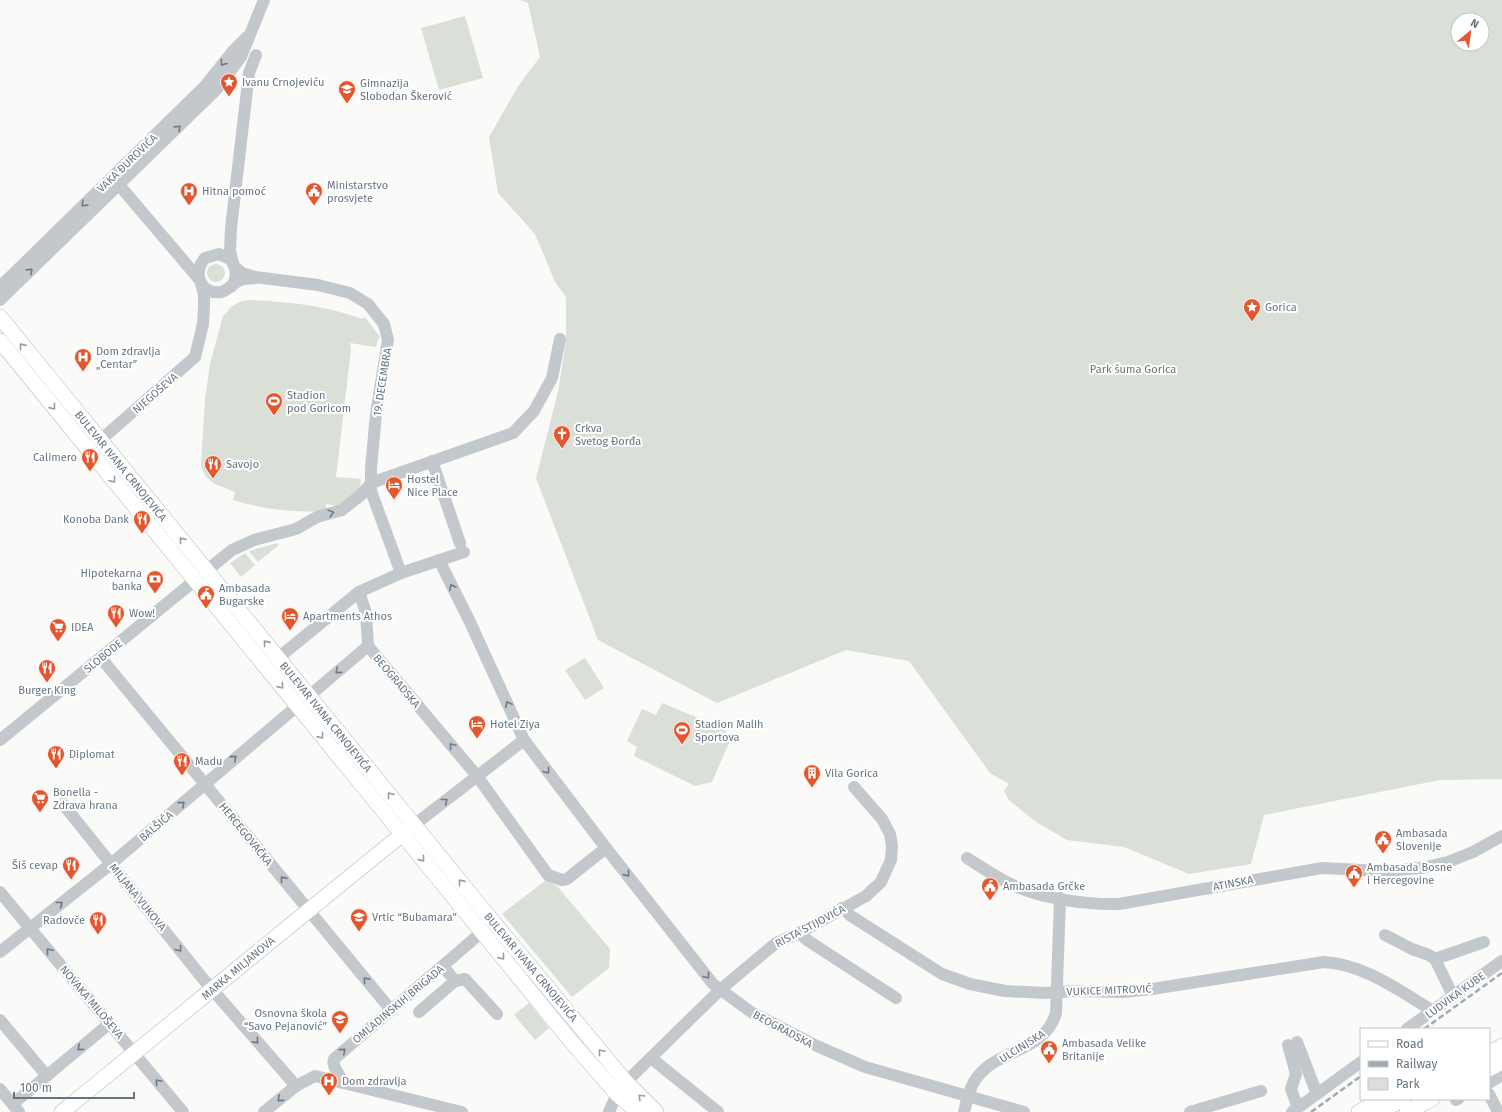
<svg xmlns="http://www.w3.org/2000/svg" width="1502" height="1112" viewBox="0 0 1502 1112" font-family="'Fira Sans',sans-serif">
<rect width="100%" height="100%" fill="#fafaf8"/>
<g fill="#dadfd7" fill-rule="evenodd">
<path d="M520,0H1502V779L1440,780L1264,815L1251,864L1189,874L1124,847L1067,840L1036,822L1009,800L1004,791L1009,784L990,773L909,661L846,650L717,703L598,640L536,478L558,392L566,341V297L555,282L535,234L498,193L489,137L519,85L540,57L528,3ZM1458,20H1482V44H1458Z"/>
<path d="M465,16L483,78L439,90L421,28Z"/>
<circle cx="216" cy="273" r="9"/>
<path d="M250,300C289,302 325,305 362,319L365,317L380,337L378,339L376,347L350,343L351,349L336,477L361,479L360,491L341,507L326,504V511C294,513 263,509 233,500L235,492L215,484L206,477L201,466L205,399L210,364L223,316L232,306L242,301Z"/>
<path d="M277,543L279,545L258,562L249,551Z"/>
<path d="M245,553L255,565L241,577L230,563Z"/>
<path d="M585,658L604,688L585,700L565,670Z"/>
<path d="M662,703L725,729L729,743L712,782L695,786L634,756L637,747L627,741L642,709L656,715Z"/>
<path d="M546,880L557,886L610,949L609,968L572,997L502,914Z"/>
<path d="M529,1003L549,1028L535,1040L514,1015Z"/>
</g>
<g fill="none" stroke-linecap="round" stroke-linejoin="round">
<g stroke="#b5babe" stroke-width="16">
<g id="major">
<path d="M0,317L485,912L626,1082L656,1112"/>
<path d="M0,341L570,1040L617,1094L638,1112"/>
<path d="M1489,1053L1502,1046"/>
<path d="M1489,1069L1502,1062"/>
<path d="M62,1112C178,1018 292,923 409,829"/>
<path d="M1359,1112L1383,1099"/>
<path d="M1379,1112L1403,1099"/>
<path d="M1407,1112L1432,1099"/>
</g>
</g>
<g stroke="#c3c8cc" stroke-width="12">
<path d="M114,179L199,279"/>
<path d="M233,263L230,251L231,228L249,73L256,55"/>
<path d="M235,267L242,273L255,277L318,285L350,293L368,304L384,324L388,340L376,414L371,468V491L401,573"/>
<path d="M0,287L205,86L233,51L247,37"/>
<path d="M231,287C238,278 237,268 230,259L219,254L205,258C192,272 200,295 221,292C227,291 231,285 237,282C242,278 249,279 255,278"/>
<path d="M0,300L216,90L241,57L264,0"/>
<path d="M95,445L195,357L203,324L204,306V295L201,283"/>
<path d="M432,461L460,543"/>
<path d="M439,560L469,620L524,740L606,848L713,984L751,1012L817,1046L865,1067L1024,1112"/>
<path d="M359,592L366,613L368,646"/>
<path d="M368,646L477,776L548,875L562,880L567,879L606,848"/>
<path d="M101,658L391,1010"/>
<path d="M278,658L359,592L401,573L464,552"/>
<path d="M0,740L232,550L254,540L296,529L317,517L342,510L361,495L371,483L513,433L534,411L552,378L560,339"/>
<path d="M63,804L204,980L296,1086"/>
<path d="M414,825L524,740"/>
<path d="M967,858C983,868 1000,880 1017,887C1045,899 1089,905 1119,904L1322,868L1380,871L1422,868L1448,862L1473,852L1502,836"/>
<path d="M0,892L183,1112"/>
<path d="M842,908L851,916L942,974L970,984L1005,991L1045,993L1076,991L1123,992L1152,989L1324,962C1361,964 1394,987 1425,1006L1432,1011"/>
<path d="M799,933L807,940L896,998"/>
<path d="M1385,935L1412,949L1429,955L1435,959"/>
<path d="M0,952L112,863L368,646"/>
<path d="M455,981L465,979L497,1014"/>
<path d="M1453,996L1435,959L1484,942"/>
<path d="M419,1012L455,981L443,966"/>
<path d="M0,1020L47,1076"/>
<path d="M1407,1029L1502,961"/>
<path d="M1297,1042L1317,1094"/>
<path d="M1288,1045L1296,1074L1291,1089L1298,1108"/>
<path d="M651,1058L718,1112"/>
<path d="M342,1083C341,1074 331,1067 334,1059L482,932"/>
<path d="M1489,1083L1502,1075"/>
<path d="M0,1089L19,1112"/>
<path d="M1489,1094L1498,1112"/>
<path d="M1456,1100L1458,1099"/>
<path d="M13,1104L110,1023"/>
<path d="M264,1112L296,1086L315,1076L462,1112"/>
<path d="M609,1112L617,1094L626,1082L721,989L776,943L799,933L866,896L881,882L891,860L892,846L890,834L882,819L854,787"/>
<path d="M964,1112C967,1100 970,1085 979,1075C1001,1049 1045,1051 1056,1013L1060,898"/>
<path d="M1190,1112L1261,1091"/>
<path d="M1292,1112L1361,1062"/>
</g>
<use href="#major" stroke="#fff" stroke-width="15"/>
<g stroke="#a2aab0" stroke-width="2.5" stroke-dasharray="6 3" stroke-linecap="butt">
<path d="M1424,1029L1502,973"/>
<path d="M1311,1112L1361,1076"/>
</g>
</g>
<defs><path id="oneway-chevron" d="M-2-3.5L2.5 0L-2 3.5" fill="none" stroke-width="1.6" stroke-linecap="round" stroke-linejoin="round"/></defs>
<g stroke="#6a7a87">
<use href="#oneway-chevron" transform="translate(223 63) rotate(128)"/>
<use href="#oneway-chevron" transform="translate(178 128) rotate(-44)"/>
<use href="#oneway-chevron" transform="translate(84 204) rotate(136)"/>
<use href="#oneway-chevron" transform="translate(30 271) rotate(-44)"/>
<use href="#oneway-chevron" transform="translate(331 513) rotate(-15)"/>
<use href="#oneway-chevron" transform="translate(452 587) rotate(-117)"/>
<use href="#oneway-chevron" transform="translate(338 671) rotate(140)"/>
<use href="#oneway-chevron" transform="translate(508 704) rotate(-115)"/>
<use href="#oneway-chevron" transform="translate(452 746) rotate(-130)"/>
<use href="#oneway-chevron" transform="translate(234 758) rotate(-40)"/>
<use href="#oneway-chevron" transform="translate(547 771) rotate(52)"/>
<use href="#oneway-chevron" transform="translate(445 801) rotate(-38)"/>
<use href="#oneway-chevron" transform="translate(182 804) rotate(-41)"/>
<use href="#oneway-chevron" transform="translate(627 874) rotate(51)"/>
<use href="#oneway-chevron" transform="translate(283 879) rotate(-129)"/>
<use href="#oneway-chevron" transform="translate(60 904) rotate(-38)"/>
<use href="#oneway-chevron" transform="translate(179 949) rotate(52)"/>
<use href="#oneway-chevron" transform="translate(49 951) rotate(-130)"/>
<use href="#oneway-chevron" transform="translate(707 976) rotate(52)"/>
<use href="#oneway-chevron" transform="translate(366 980) rotate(-130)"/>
<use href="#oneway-chevron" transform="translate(256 1041) rotate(49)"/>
<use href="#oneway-chevron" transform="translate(80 1048) rotate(140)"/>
<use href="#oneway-chevron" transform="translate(343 1051) rotate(-41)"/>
<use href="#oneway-chevron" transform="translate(158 1082) rotate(-130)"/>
<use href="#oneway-chevron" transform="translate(280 1099) rotate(140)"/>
</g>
<g stroke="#939fa8">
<use href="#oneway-chevron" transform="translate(22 346) rotate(-129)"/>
<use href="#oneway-chevron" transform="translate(53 407) rotate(51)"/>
<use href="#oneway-chevron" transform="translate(113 480) rotate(51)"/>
<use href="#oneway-chevron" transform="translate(182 540) rotate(-129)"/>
<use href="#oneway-chevron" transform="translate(266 643) rotate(-129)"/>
<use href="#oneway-chevron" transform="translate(281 686) rotate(51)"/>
<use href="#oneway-chevron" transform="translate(321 736) rotate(51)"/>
<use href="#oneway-chevron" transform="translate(390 795) rotate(-129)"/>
<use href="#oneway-chevron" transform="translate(422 859) rotate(51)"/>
<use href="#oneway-chevron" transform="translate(461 882) rotate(-129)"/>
<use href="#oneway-chevron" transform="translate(502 957) rotate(51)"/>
<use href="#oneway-chevron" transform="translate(601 1052) rotate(-130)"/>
<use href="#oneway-chevron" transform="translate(641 1097) rotate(-135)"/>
</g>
<defs>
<g id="sight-pin" transform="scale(0.9)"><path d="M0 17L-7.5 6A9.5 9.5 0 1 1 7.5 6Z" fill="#e4572e" stroke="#fff"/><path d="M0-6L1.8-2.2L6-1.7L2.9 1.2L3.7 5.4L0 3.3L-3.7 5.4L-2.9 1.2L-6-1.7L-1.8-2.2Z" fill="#fff"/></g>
<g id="school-pin" transform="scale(0.9)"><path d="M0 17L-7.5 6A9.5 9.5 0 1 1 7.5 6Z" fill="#e4572e" stroke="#fff"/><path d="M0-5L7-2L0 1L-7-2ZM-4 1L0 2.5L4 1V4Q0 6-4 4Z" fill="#fff"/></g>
<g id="hospital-pin" transform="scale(0.9)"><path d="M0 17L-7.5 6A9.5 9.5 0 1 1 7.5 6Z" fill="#e4572e" stroke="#fff"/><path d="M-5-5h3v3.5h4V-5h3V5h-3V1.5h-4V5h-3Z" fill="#fff"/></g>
<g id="civic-pin" transform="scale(0.9)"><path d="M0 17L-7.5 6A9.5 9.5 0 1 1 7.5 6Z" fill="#e4572e" stroke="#fff"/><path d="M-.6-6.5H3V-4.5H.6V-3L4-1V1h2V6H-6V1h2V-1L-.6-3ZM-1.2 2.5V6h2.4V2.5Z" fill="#fff"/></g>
<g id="stadium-pin" transform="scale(0.9)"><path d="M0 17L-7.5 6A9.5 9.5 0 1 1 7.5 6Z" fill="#e4572e" stroke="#fff"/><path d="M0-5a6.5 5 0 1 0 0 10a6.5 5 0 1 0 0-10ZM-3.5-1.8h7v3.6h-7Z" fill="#fff"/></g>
<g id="church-pin" transform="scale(0.9)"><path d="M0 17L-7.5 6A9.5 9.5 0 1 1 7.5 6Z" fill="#e4572e" stroke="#fff"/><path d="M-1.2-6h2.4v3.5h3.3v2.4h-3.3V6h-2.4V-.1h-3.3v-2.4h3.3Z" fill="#fff"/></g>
<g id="restaurant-pin" transform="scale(0.9)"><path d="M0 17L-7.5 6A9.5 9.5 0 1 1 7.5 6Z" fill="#e4572e" stroke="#fff"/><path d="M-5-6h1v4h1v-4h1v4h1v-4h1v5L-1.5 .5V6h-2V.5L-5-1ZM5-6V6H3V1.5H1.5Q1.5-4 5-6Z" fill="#fff"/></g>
<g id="hotel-pin" transform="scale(0.9)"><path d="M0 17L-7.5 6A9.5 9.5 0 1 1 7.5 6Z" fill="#e4572e" stroke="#fff"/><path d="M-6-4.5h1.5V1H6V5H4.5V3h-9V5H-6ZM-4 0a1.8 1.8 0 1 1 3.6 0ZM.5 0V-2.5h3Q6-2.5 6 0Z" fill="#fff"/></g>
<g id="bank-pin" transform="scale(0.9)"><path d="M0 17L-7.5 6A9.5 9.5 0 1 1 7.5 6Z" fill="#e4572e" stroke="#fff"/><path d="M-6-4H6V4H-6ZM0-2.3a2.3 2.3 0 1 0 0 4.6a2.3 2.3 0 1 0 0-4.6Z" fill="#fff"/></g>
<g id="supermarket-pin" transform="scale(0.9)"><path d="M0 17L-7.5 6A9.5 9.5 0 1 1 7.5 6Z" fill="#e4572e" stroke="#fff"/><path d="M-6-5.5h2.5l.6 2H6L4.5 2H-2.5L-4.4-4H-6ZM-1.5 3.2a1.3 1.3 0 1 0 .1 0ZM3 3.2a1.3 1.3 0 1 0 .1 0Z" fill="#fff"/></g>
<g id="building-pin" transform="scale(0.9)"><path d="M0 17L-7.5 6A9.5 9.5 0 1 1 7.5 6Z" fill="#e4572e" stroke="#fff"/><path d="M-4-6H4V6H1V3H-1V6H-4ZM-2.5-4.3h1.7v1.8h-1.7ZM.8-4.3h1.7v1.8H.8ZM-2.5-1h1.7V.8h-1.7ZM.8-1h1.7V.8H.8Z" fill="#fff"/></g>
</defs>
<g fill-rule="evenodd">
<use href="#sight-pin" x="229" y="82"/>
<use href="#school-pin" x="347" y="89"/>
<use href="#hospital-pin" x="189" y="191"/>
<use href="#civic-pin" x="314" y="191"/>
<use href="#sight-pin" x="1252" y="307"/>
<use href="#hospital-pin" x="83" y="357"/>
<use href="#stadium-pin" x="274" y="401"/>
<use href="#church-pin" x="562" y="434"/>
<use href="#restaurant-pin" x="90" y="457"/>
<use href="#restaurant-pin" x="213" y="464"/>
<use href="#hotel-pin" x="394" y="485"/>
<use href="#restaurant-pin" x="142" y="519"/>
<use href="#bank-pin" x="155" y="579"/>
<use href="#civic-pin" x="206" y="594"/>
<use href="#restaurant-pin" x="116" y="613"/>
<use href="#hotel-pin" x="290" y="616"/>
<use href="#supermarket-pin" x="58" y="627"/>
<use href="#restaurant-pin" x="47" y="668"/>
<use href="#hotel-pin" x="477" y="724"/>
<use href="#stadium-pin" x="682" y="730"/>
<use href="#restaurant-pin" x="56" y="754"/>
<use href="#restaurant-pin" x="182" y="761"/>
<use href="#building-pin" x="812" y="773"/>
<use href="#supermarket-pin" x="40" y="798"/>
<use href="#civic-pin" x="1383" y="839"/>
<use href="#restaurant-pin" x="71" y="865"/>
<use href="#civic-pin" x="1354" y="873"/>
<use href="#civic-pin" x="990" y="886"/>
<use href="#school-pin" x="359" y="917"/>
<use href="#restaurant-pin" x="98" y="920"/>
<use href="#school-pin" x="340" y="1019"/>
<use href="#civic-pin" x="1049" y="1049"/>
<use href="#hospital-pin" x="329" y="1081"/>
</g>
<g text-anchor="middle" stroke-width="4" stroke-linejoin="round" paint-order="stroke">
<g font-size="11" fill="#657683" stroke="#fff" text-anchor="start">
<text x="242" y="86">Ivanu Crnojeviću</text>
<text x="360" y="87">Gimnazija<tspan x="360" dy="13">Slobodan Škerović</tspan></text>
<text x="327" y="189">Ministarstvo<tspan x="327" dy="13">prosvjete</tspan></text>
<text x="202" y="195">Hitna pomoć</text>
<text x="1265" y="311">Gorica</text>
<text x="96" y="355">Dom zdravlja<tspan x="96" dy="13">„Centar”</tspan></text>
<text x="287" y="399">Stadion<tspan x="287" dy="13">pod Goricom</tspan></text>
<text x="575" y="432">Crkva<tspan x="575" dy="13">Svetog Đorđa</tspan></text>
<text x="77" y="461" text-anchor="end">Calimero</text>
<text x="226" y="468">Savojo</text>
<text x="407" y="483">Hostel<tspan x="407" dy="13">Nice Place</tspan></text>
<text x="129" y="523" text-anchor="end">Konoba Dank</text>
<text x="142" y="577" text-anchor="end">Hipotekarna<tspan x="142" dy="13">banka</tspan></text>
<text x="219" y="592">Ambasada<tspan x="219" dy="13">Bugarske</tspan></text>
<text x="129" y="617">Wow!</text>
<text x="303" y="620">Apartments Athos</text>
<text x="71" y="631">IDEA</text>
<text x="47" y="694" text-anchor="middle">Burger King</text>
<text x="490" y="728">Hotel Ziya</text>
<text x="695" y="728">Stadion Malih<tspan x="695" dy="13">Sportova</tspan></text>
<text x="69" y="758">Diplomat</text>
<text x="195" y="765">Madu</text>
<text x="825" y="777">Vila Gorica</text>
<text x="53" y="796">Bonella -<tspan x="53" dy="13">Zdrava hrana</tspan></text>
<text x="1396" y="837">Ambasada<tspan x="1396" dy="13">Slovenije</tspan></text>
<text x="58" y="869" text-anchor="end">Šiš cevap</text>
<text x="1367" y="871">Ambasada Bosne<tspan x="1367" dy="13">i Hercegovine</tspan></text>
<text x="1003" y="890">Ambasada Grčke</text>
<text x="372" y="921">Vrtic “Bubamara”</text>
<text x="85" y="924" text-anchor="end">Radovče</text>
<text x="327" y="1017" text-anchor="end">Osnovna škola<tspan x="327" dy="13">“Savo Pejanović”</tspan></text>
<text x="1062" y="1047">Ambasada Velike<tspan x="1062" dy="13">Britanije</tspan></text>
<text x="342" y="1085">Dom zdravlja</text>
</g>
<g font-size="11" fill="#657683" stroke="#fff">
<text transform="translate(127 163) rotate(-44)" y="4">VAKA ĐUROVIĆA</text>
<text transform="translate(382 382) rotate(-81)" y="4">19. DECEMBRA</text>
<text transform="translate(155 393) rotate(-41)" y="4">NJEGOŠEVA</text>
<text transform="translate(121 466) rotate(51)" y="4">BULEVAR IVANA CRNOJEVIĆA</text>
<text transform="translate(103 656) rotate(-39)" y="4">SLOBODE</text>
<text transform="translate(397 681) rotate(50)" y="4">BEOGRADSKA</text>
<text transform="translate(326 717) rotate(51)" y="4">BULEVAR IVANA CRNOJEVIĆA</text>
<text transform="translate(156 826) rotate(-40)" y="4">BALŠIĆA</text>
<text transform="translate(246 834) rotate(51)" y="4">HERCEGOVAČKA</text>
<text transform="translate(1233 883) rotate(-11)" y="4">ATINSKA</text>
<text transform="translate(138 897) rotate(51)" y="4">MILJANA VUKOVA</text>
<text transform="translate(810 926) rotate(-28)" y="4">RISTA STIJOVIĆA</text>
<text transform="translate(531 967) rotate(50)" y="4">BULEVAR IVANA CRNOJEVIĆA</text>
<text transform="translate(238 968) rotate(-40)" y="4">MARKA MILJANOVA</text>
<text transform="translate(1109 990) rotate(-2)" y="4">VUKICE MITROVIĆ</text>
<text transform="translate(1455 995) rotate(-36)" y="4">LUDVIKA KUBE</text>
<text transform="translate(92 1002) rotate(50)" y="4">NOVAKA MILOŠEVA</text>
<text transform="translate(398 1004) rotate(-40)" y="4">OMLADINSKIH BRIGADA</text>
<text transform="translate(783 1029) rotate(28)" y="4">BEOGRADSKA</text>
<text transform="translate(1022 1046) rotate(-32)" y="4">ULCINJSKA</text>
</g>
<g font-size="11" fill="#687a64" stroke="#fff">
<text x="1133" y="373">Park šuma Gorica</text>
</g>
</g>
<rect x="1360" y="1028" width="130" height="72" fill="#ffffff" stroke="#c1c8cd"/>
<rect x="1368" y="1041" width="20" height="6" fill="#ffffff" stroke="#c1c8cd"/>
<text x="1396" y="1048" font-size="12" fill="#657683">Road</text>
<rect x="1368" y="1061" width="20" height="6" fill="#a2aab0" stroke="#c1c8cd"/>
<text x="1396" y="1068" font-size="12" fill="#657683">Railway</text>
<rect x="1368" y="1078" width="20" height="12" fill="#dadfd7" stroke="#c1c8cd"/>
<text x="1396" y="1088" font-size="12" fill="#657683">Park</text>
<g transform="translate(1470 32) rotate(29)"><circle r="19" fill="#ffffff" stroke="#c1c8cd"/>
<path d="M0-3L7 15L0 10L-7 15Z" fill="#e4572e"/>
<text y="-6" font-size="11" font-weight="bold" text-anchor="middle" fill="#657683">N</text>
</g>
<path d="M14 1092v6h120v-6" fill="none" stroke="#657683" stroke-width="2"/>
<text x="20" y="1092" font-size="12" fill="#657683" stroke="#ffffff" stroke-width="3" paint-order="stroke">100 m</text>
</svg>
